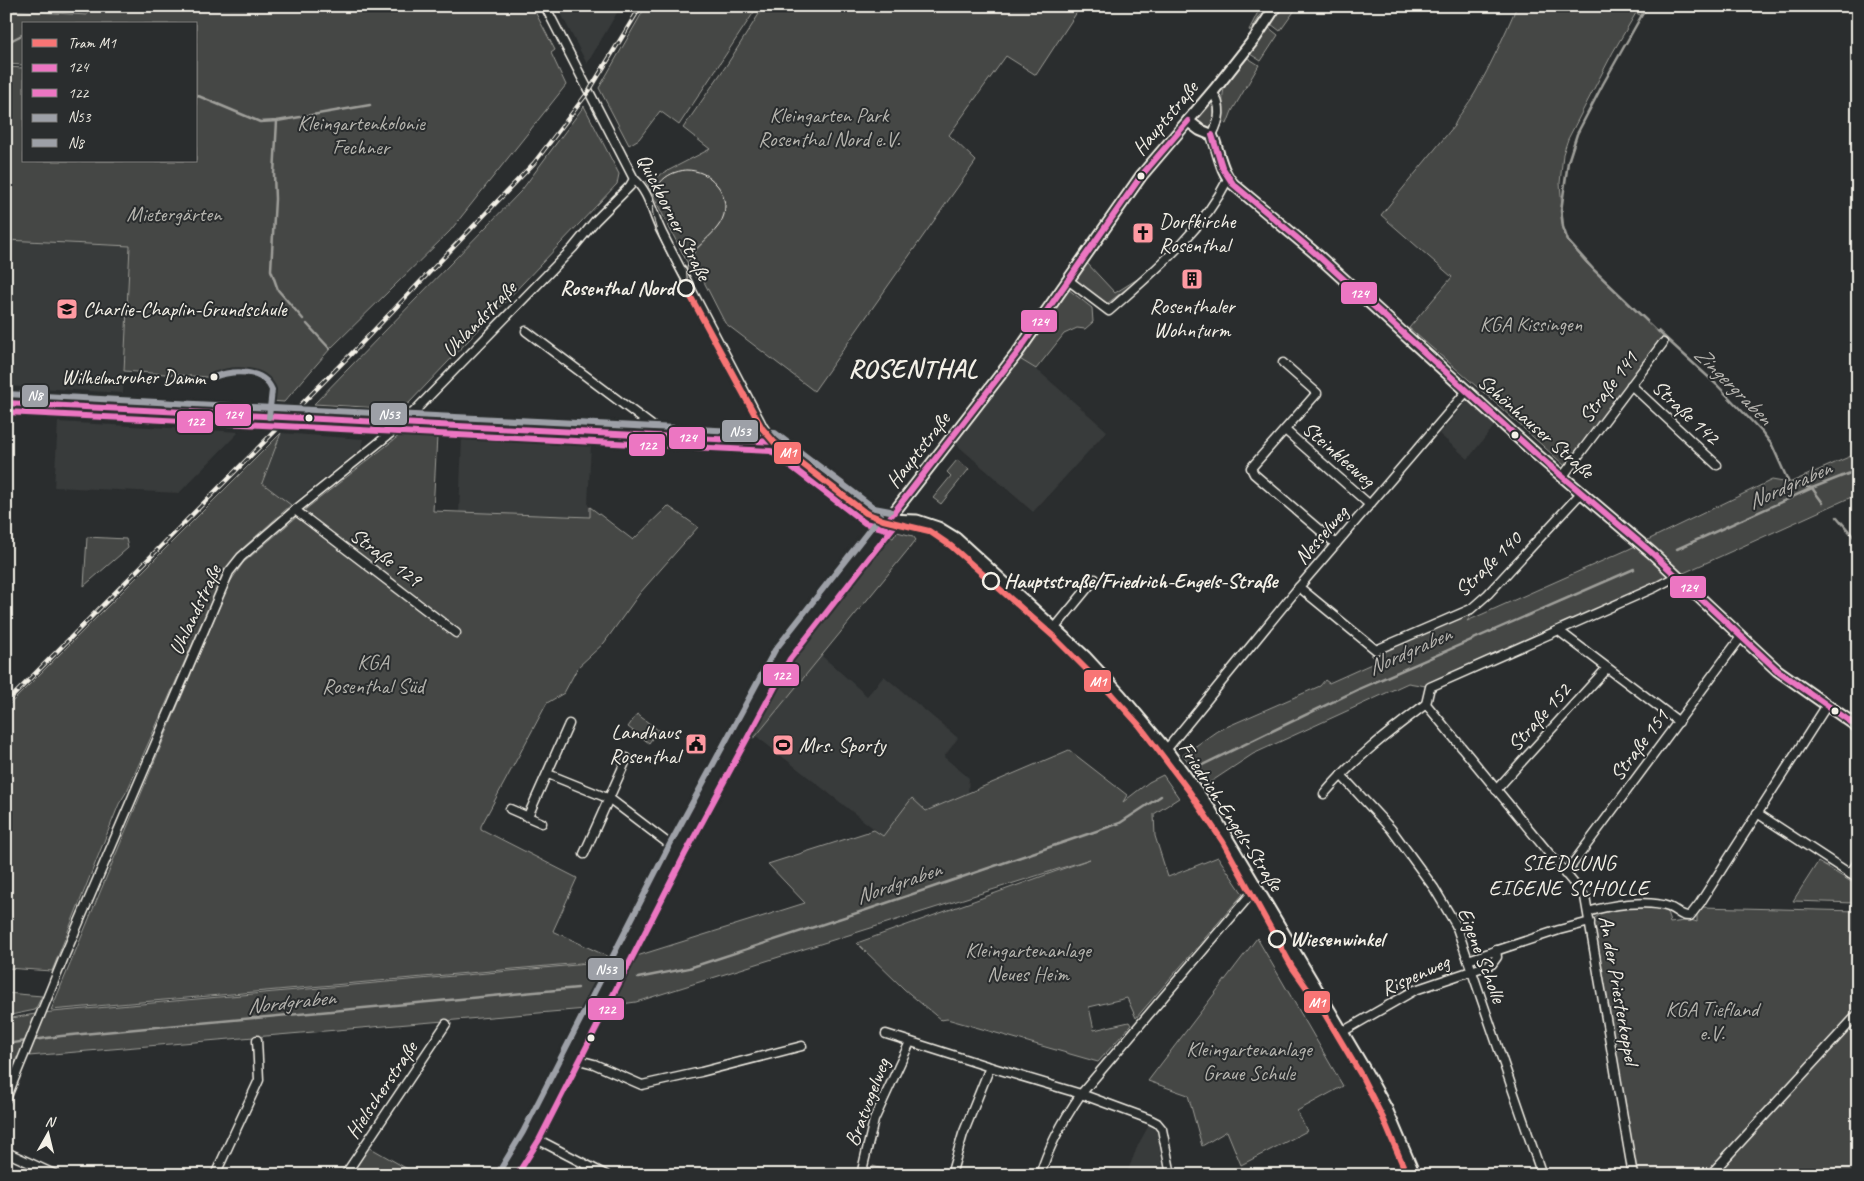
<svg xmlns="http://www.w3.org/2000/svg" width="1864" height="1181" viewBox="0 0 1864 1181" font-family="Caveat,sans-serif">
<rect width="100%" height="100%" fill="#2a2d2e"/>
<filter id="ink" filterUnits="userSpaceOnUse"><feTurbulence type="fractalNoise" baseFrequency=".02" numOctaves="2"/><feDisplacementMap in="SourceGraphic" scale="10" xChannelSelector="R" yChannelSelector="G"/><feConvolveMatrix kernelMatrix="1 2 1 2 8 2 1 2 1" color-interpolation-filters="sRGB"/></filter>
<g filter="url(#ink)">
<g fill="#373a3a">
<path d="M6,6H88V15L6,10Z"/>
<path d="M557,6H621L587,64Z"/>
<path d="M6,240L130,246L123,393L6,386Z"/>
<path d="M1018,358L1041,373L1107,431L1033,512L956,444Z"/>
<path d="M1468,400L1496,424L1468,459L1439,434Z"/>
<path d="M58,422L224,431L239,432L179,493L54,487Z"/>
<path d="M281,433L363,439L361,449L291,505L262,483Z"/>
<path d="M462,438L591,444L588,505L590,507V517L459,513Z"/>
<path d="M821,655L867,696L884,676L958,738L944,757L969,778L968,794L926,811L912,799L883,836L756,736Z"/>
<path d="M1149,1125L1157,1131L1164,1175H1126L1138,1145Z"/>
</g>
<g fill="#444645" stroke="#9c9c96">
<path d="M88,6H532L555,50L551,53L566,85L450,231L330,349L284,402L270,401C270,374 239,370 219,378L124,371L130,246L6,240V67L24,68V161H196V24H24V65L6,64V10L87,15Z"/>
<path d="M646,6H758L679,125L660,111L639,139L629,145L599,88Z"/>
<path d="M764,6H1081L1036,75L1006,56L949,135L976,161L814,391L725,323L702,278H696L690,268L646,182L710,149L683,128L728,63Z"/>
<path d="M1261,6H1266L1251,31L1249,30Z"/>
<path d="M1282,6H1298L1280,31L1271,24Z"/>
<path d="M1517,6H1648L1642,16L1636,13L1613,52L1568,139L1563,154L1560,183L1564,234L1568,242L1586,263L1663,337L1565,466L1491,399L1409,328L1452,277L1381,215L1454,126C1459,114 1468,105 1475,93C1491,65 1504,36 1517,6Z"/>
<path d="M1268,27L1278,35L1261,61L1250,54Z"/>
<path d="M1248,58L1259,65L1232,111L1227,124L1223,122C1225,112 1222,103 1223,94C1224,81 1240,67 1248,58Z"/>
<path d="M1210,104L1213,106L1214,127L1208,130L1199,123L1197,119Z"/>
<path d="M584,106L619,174L617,184L409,403L398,409L314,404L521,191Z"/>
<path d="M1086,262L1115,293L1147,273L1108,303L1104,302L1076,281L1075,277Z"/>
<path d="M1068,289L1092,308L1093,322L1085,329L1077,328L1064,334L1036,369L1018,358Z"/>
<path d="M281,433L262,483L291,505L243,548L225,571L127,791L119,804L52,971L6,968V708Z"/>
<path d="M400,435L437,436L433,511L590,517V507L633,540L668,506L698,527L640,593L604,643L578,667L564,693L547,703L481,826V829L577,878L553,931L615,960L51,1010L228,585L243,563L306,509Z"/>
<path d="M1858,453V494L1677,576L1426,686L1408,683L1253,754L1206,785L1183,755L1217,731L1320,686L1325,680L1329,683L1378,661L1371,655L1477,609L1467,621L1627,550L1772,480L1789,483Z"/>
<path d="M957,460L969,469L941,504L933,498L951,476L947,472Z"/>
<path d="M897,532L913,536L916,540L756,736L737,749L784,661L813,623L886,536L893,538Z"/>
<path d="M87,537L126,539L128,548L84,586Z"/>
<path d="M637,714L658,730L649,743L628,727Z"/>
<path d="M1069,750L1127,795L1123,802L1149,782L1163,775L1179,798L1154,814L1155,836L1168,877L1218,857L1243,894L1136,1018L1127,998L1089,1007L1094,1030L1129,1022L1131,1025L1098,1062L947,1019L941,1020L904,989L857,943L1090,859L636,1002L586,1009L17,1057L12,1068L6,1069V1019L41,1013L621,961L805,903L768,864L874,830L883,836L912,798L926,811Z"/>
<path d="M1818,862L1858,886V898L1855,903L1793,901Z"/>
<path d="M1701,907L1858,911V1010L1708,1175H1636L1593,919C1598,916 1602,912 1607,910C1620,906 1653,906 1667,911L1670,923L1691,920L1697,922V914Z"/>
<path d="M1257,938L1343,1086L1297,1111L1307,1131L1241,1165L1227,1131L1202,1146L1188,1095L1148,1081Z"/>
<path d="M6,993L42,996L35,1010L6,1016Z"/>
<path d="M1858,1017V1175H1712Z"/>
<path d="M369,1147L418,1175H351Z"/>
<path d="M873,1166L901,1175H872Z"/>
</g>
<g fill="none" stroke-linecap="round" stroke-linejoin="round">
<g stroke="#9f9f9a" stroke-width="2.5">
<path d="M6,43L24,34"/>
<path d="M196,95L260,122L277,121L370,105"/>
<path d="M277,121L274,174L275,199L271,270L278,290L303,319"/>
<path d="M1647,321L1594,270L1568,241L1563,227L1561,211L1568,162L1577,134L1603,84L1647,6"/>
<path d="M307,324L330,349"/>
<path d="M1658,331L1717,385L1762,432L1772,445L1789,483L1812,488L1823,503"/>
<path d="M1837,517L1858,542"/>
<path d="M1677,549L1812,488L1858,470"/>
<path d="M1200,766L1359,689L1634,569"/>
<path d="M638,978L689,968L866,910L1120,823L1161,796"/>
<path d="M6,1044L61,1036L578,988"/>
</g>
<g stroke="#f4f1e8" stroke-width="11">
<g id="minor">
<path d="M545,6L634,179C650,193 652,214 662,233C695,298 730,362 763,427L774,442"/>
<path d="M1212,92C1223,106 1220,120 1212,135L1214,139"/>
<path d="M1068,280L1109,311C1154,271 1201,233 1228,179"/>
<path d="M526,331L651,425L662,436"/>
<path d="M1283,363L1317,393L1251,468L1254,474L1336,544"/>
<path d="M1631,385L1717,465"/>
<path d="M1285,430L1370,505"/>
<path d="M1563,476L1663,343"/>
<path d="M295,510L456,633"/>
<path d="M1299,587L1376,650L1471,609L1488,594L1582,492"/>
<path d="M1054,629L1095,579"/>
<path d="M1559,631L1679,722"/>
<path d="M1166,750L1299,587L1467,391"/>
<path d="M548,774L610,799L677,850"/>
<path d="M1341,775L1391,829L1434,888L1456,925L1542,1175"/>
<path d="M1496,790L1607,668"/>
<path d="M1324,794C1354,759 1389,732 1426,704"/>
<path d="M510,809L542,823"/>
<path d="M1757,813L1858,879"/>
<path d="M528,816L569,724"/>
<path d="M584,854L627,758"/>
<path d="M1565,874L1741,637"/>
<path d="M1850,874L1858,862"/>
<path d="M1588,912C1609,905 1648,899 1669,907C1677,910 1681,917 1690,916L1700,903L1827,705"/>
<path d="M1468,960L1559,930L1590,922"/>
<path d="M1342,1032L1415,990L1492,964L1497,957L1496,950"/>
<path d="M886,1034L990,1067L1081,1094L1149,1119L1157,1123L1162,1129L1171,1175"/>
<path d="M571,1058L594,1064L642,1085L701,1072L802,1046"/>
<path d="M6,1099L64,957L229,572L241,557L295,510L402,424L573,248L595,221L630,186L634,179"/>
<path d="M531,1136L606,1175"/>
<path d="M6,1152L56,1175"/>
<path d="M215,1175L259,1080L257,1040"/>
<path d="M345,1175L446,1024"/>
<path d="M861,1175L874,1120L910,1042"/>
<path d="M951,1175L963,1134L990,1067"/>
<path d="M1040,1175C1049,1145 1064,1119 1081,1094L1257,887"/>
<path d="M1633,1175L1585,897L1426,704L1430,687L1656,587L1677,576"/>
<path d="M1710,1175L1858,1014"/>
</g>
</g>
<g stroke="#f4f1e8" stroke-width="14">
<g id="tertiary">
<path d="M1188,121L1200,130L1212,135"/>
<path d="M1214,140C1219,154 1222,173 1233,184L1315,253L1536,454L1652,553L1777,670L1858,727"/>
<path d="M888,520L1018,352L1141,176L1215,89L1255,38L1276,6"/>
</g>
</g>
<g stroke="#f4f1e8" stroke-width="15">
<g id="secondary">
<path d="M6,403L774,442L870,516L884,520L917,521L938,528L956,539L1085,657L1120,695L1166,750L1210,810L1365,1071L1386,1109L1414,1175"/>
<path d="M507,1175L531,1136L677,850L759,696L783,654L812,616L888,520"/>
</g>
</g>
<use href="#minor" stroke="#2a2d2e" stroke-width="8"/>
<use href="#tertiary" stroke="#2a2d2e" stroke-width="10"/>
<use href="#secondary" stroke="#2a2d2e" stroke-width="11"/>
<path stroke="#f4f1e8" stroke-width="1" d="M686,288C672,261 637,213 660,183C666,175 676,171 686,170C698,170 709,175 716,184C721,189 724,197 725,205C726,234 692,241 687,268C685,284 694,298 701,311"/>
<g stroke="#f4f1e8" stroke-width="4.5">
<path id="rail" d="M6,703L358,347L534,163L589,91L641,6"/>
</g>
<use href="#rail" stroke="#2a2d2e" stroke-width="2.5" stroke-dasharray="8" stroke-linecap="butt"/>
<g stroke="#2a2d2e" stroke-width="10">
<g id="bus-1">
<path d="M1212,135L1222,167L1233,184L1315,253L1536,454L1652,553L1777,670L1858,727"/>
<path d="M6,403L774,442L870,516L888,520"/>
<path d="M888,520L1018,352L1141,176L1188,121"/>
</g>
</g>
<g stroke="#2a2d2e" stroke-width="10">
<g id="bus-2">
<path d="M6,412L771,451L865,523L886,529"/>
<path d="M517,1175L539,1140L685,854L790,659L895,525"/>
</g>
</g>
<g stroke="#2a2d2e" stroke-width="10">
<g id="bus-3">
<path d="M214,377C232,370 263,368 272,390L269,417"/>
<path d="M214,405L775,433L874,508L890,511"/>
<path d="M500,1170L523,1132L669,846L775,650L881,515"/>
</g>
</g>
<g stroke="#2a2d2e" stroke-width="10">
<path id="bus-4" d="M6,394L214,405"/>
</g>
<use href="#bus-1" stroke="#ec76c2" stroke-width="6"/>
<use href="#bus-2" stroke="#ec76c2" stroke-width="6"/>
<use href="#bus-3" stroke="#9da0a7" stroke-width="6"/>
<use href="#bus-4" stroke="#9da0a7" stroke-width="6"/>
<g stroke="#2a2d2e" stroke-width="10">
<path id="tram-1" d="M686,288L762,428L774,442L866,513L883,520L929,531L951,546L1053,636L1111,694L1139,725L1189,791L1223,842L1292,967L1323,1011L1361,1075L1383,1118L1407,1175"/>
</g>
<use href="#tram-1" stroke="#f87575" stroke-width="6"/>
</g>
</g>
<defs>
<g id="church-square" transform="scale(1.125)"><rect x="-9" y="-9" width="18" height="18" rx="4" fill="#ff9aa2" stroke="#2a2d2e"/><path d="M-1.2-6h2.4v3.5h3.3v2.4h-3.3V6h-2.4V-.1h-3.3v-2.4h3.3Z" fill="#111"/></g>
<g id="building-square" transform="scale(1.125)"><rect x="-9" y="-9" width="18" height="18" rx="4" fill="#ff9aa2" stroke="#2a2d2e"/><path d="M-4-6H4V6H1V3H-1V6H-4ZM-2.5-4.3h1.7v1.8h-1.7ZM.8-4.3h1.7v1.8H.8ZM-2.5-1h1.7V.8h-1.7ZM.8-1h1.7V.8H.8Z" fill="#111"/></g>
<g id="school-square" transform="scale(1.125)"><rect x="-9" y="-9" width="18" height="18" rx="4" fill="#ff9aa2" stroke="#2a2d2e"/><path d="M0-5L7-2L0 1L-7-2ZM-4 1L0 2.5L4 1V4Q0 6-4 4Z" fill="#111"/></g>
<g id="civic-square" transform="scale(1.125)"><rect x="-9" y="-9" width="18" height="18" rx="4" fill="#ff9aa2" stroke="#2a2d2e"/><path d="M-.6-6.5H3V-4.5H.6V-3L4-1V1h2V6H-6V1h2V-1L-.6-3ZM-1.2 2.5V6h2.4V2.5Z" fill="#111"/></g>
<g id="stadium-square" transform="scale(1.125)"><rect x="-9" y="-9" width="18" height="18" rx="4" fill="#ff9aa2" stroke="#2a2d2e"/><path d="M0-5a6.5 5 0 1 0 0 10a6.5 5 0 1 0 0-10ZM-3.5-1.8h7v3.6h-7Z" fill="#111"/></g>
</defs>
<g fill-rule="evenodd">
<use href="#church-square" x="1143" y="233"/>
<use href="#building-square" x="1192" y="279"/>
<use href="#school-square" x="67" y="309"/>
<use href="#civic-square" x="696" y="744"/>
<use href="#stadium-square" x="783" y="745"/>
</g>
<g fill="#f4f1e8" stroke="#2a2d2e" stroke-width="2">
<circle cx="1141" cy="176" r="4.5"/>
<circle cx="214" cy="377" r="4.5"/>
<circle cx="309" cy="418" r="4.5"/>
<circle cx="1515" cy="435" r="4.5"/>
<circle cx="1835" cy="711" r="4.5"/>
<circle cx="591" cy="1038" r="4.5"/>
</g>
<g fill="#2a2d2e" stroke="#f4f1e8" stroke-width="2.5">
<circle cx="686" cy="288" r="8"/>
<circle cx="991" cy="581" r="8"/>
<circle cx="1277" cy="939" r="8"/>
</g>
<g text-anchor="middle" stroke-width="4" stroke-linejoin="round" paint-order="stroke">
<g font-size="20" fill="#f4f1e8" stroke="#2a2d2e" text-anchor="end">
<text x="205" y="384">Wilhelmsruher Damm</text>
</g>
<g font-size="21" fill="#b6b5af" stroke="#2a2d2e">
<text x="829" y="122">Kleingarten Park<tspan x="829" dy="24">Rosenthal Nord e.V.</tspan></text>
<text x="361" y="130">Kleingartenkolonie<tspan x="361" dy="24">Fechner</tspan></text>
<text x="174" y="221">Mietergärten</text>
<text x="1531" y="331">KGA Kissingen</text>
<text x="373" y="669">KGA<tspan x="373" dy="24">Rosenthal Süd</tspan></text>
<text x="1028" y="957">Kleingartenanlage<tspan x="1028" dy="24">Neues Heim</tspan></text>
<text x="1712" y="1016">KGA Tiefland<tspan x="1712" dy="24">e.V.</tspan></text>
<text x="1249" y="1056">Kleingartenanlage<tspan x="1249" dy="24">Graue Schule</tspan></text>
</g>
<g font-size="21" fill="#f4f1e8" stroke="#2a2d2e">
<text transform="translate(1165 118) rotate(-50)" y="7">Hauptstraße</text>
<text transform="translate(674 217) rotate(63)" y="7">Quickborner Straße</text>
<text transform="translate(479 319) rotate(-46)" y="7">Uhlandstraße</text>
<text transform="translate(1608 387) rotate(-53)" y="7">Straße 141</text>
<text transform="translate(1686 412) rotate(43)" y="7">Straße 142</text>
<text transform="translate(1536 426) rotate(41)" y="7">Schönhauser Straße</text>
<text transform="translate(918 450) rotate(-52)" y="7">Hauptstraße</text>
<text transform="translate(1339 454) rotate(41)" y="7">Steinkleeweg</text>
<text transform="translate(1321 535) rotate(-49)" y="7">Nesselweg</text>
<text transform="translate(386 557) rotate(37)" y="7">Straße 129</text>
<text transform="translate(1488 564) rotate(-44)" y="7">Straße 140</text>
<text transform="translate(195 610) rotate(-65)" y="7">Uhlandstraße</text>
<text transform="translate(1539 717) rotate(-48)" y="7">Straße 152</text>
<text transform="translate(1639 745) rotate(-53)" y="7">Straße 151</text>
<text transform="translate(1231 816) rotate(57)" y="7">Friedrich-Engels-Straße</text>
<text transform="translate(1482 955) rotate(69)" y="7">Eigene Scholle</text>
<text transform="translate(1415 975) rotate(-24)" y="7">Rispenweg</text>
<text transform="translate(1619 990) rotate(80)" y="7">An der Priesterkoppel</text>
<text transform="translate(381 1090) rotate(-56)" y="7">Hielscherstraße</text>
<text transform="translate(867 1102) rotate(-69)" y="7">Bratvogelweg</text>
</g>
<g font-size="21" fill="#f4f1e8" stroke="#2a2d2e" text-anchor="start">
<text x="1159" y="228">Dorfkirche<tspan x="1159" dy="24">Rosenthal</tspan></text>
<text x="1192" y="313" text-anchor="middle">Rosenthaler<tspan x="1192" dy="24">Wohnturm</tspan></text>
<text x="83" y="316">Charlie-Chaplin-Grundschule</text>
<text x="680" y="739" text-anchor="end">Landhaus<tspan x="680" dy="24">Rosenthal</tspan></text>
<text x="799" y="752">Mrs. Sporty</text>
</g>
<g font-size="21" font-weight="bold" fill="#f4f1e8" stroke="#2a2d2e" text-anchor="start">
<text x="674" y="295" text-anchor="end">Rosenthal Nord</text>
<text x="1004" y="588">Hauptstraße/Friedrich-Engels-Straße</text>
<text x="1290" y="946">Wiesenwinkel</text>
</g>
<g font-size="22" font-style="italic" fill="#b5b3ae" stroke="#2a2d2e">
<text transform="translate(1734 385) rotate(45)" y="8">Zingergraben</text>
<text transform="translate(1789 484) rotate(-24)" y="8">Nordgraben</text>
<text transform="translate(1409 650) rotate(-24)" y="8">Nordgraben</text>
<text transform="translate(898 882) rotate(-19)" y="8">Nordgraben</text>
<text transform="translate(291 1001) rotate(-6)" y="8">Nordgraben</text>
</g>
<g font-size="22" letter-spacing="1" fill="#f4f1e8" stroke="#2a2d2e">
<text x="1569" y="870">SIEDLUNG<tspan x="1569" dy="25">EIGENE SCHOLLE</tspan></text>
</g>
<g font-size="26" font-weight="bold" letter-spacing="1" fill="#f4f1e8" stroke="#2a2d2e">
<text x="913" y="377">ROSENTHAL</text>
</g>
</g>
<g stroke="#2a2d2e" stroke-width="2">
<rect x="1340" y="281" width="38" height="24" rx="5" fill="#ec76c2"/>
<rect x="1020" y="309" width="38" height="24" rx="5" fill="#ec76c2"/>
<rect x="21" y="384" width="28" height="24" rx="5" fill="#9da0a7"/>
<rect x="370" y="402" width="38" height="24" rx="5" fill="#9da0a7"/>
<rect x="214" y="403" width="38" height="24" rx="5" fill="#ec76c2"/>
<rect x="176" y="410" width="38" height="24" rx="5" fill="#ec76c2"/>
<rect x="721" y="419" width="38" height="24" rx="5" fill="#9da0a7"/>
<rect x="668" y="426" width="38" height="24" rx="5" fill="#ec76c2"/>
<rect x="628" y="433" width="38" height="24" rx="5" fill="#ec76c2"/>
<rect x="773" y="441" width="29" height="24" rx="5" fill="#f87575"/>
<rect x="1669" y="575" width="38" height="24" rx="5" fill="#ec76c2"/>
<rect x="762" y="663" width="38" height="24" rx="5" fill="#ec76c2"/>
<rect x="1083" y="669" width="29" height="24" rx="5" fill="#f87575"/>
<rect x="587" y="957" width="38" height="24" rx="5" fill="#9da0a7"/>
<rect x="1303" y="990" width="28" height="24" rx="5" fill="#f87575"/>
<rect x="587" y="997" width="38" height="24" rx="5" fill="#ec76c2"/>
</g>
<g font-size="14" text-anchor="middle" font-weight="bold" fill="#fff">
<text x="1359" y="298">124</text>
<text x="1039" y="326">124</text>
<text x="35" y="400">N8</text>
<text x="389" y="419">N53</text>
<text x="233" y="419">124</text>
<text x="195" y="426">122</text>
<text x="740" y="436">N53</text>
<text x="687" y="442">124</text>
<text x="647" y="450">122</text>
<text x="788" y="457">M1</text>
<text x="1688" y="592">124</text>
<text x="781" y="680">122</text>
<text x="1098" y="686">M1</text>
<text x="606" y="974">N53</text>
<text x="1317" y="1007">M1</text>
<text x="606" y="1014">122</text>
</g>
<rect width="1864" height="1181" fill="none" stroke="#2a2d2e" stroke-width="25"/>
<rect x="12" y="12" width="1839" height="1156" fill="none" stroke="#f4f1e8" stroke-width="2" filter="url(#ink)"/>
<rect x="22" y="22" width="175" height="140" fill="#2a2d2e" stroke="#7b7b78"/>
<rect x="32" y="39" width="25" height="8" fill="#f87575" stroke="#7b7b78"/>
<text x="68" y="48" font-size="15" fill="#f4f1e8">Tram M1</text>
<rect x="32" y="64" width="25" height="8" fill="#ec76c2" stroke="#7b7b78"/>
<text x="68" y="72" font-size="15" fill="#f4f1e8">124</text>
<rect x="32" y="89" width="25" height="8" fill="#ec76c2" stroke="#7b7b78"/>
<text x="68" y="98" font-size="15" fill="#f4f1e8">122</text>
<rect x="32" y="114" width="25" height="8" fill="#9da0a7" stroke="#7b7b78"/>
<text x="68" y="122" font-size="15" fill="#f4f1e8">N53</text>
<rect x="32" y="139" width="25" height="8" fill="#9da0a7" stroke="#7b7b78"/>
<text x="68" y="148" font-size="15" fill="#f4f1e8">N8</text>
<g transform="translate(48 1134) rotate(8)" stroke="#2a2d2e" stroke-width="4" paint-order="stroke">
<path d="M0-4L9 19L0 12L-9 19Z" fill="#f4f1e8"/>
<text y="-8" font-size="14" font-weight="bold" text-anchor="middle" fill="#f4f1e8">N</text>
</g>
</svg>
